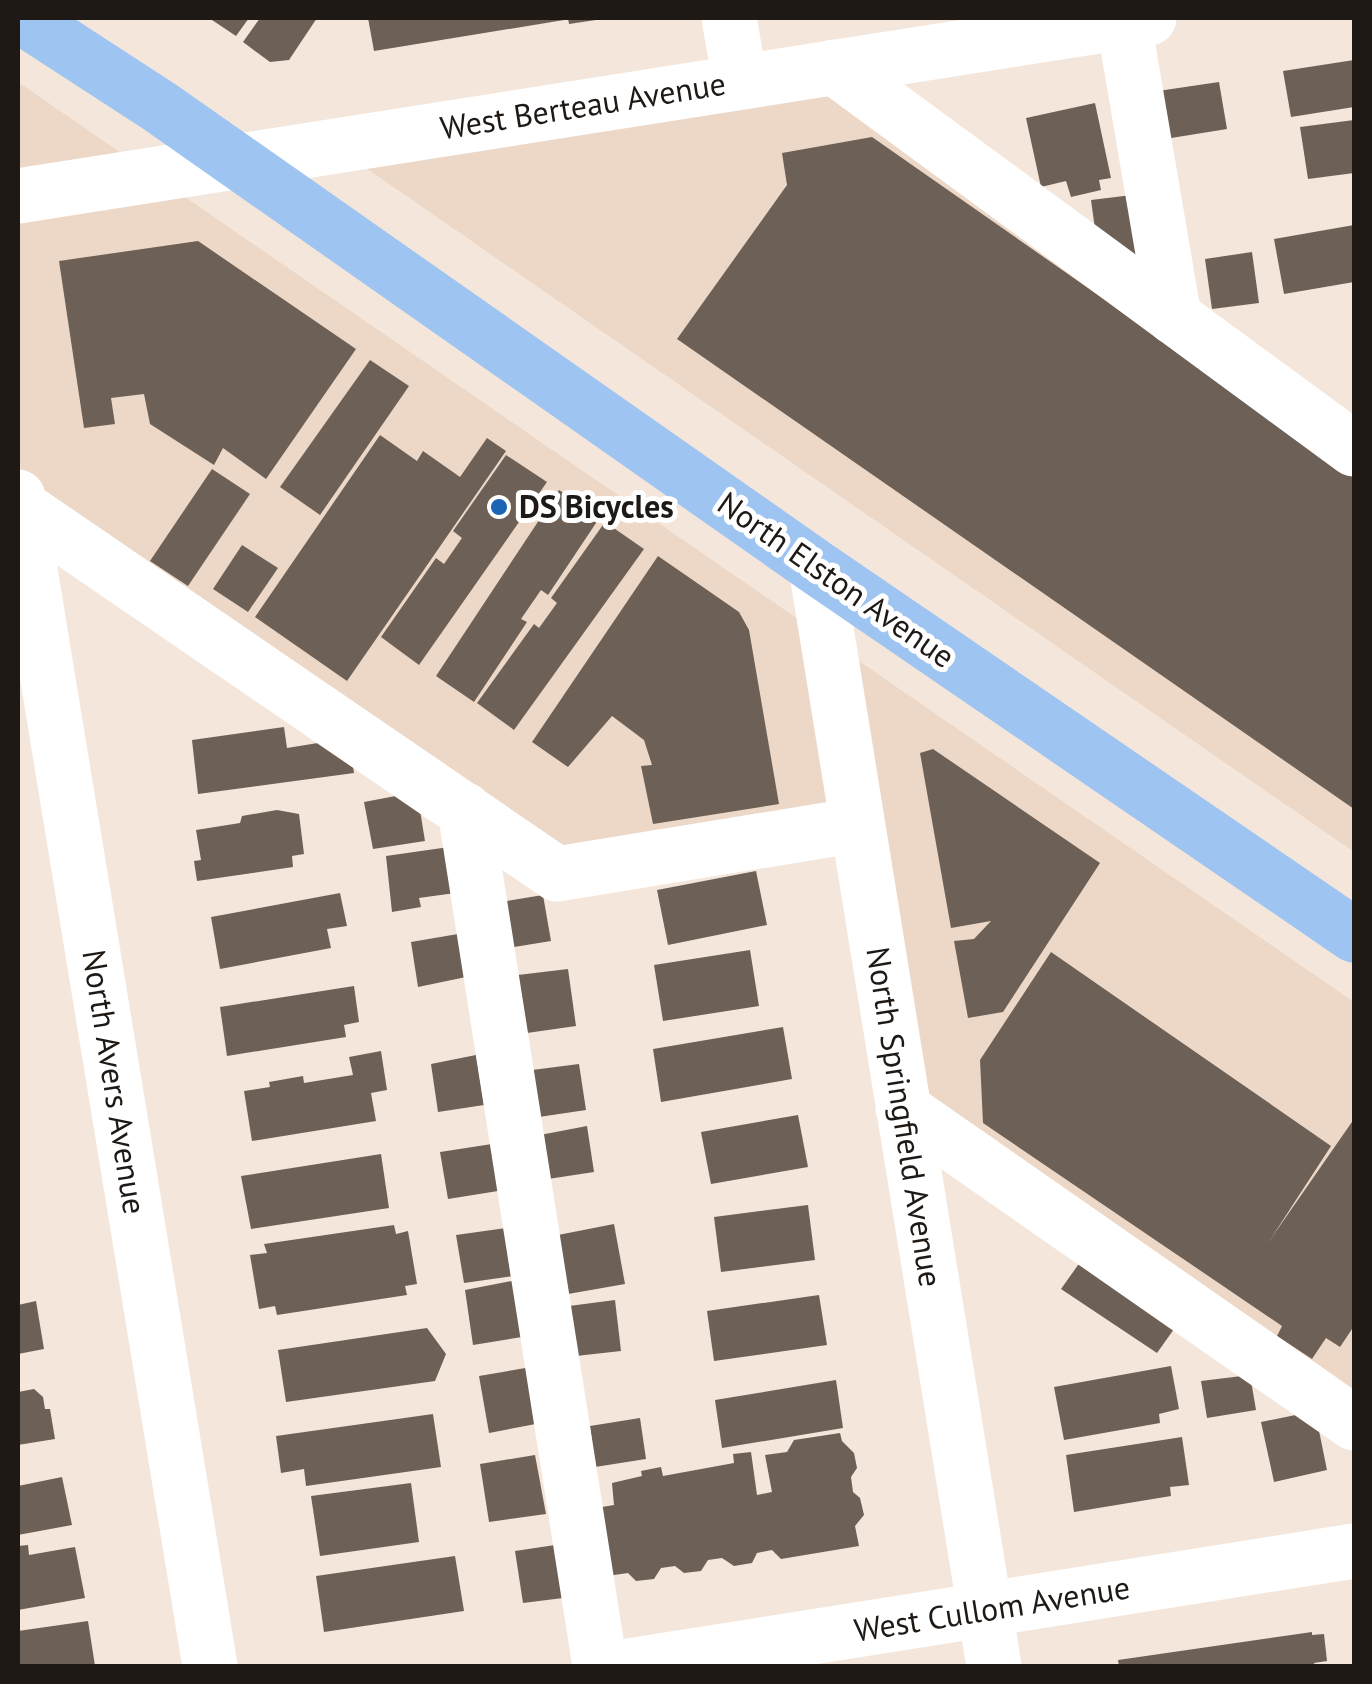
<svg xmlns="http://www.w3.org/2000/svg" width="1372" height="1684" viewBox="0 0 1372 1684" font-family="'PT Sans',sans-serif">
<rect width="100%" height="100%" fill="#f4e6da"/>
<g fill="#edd8c7">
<path d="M826,77L1354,460V852L343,152Z"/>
<path d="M18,82L1354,1002V1415L910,1103L863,819L558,865L26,505L18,453Z"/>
</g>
<g fill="#6d6056">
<path d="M209,18H249L236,36Z"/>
<path d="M260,18H317L289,60L270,62L243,42Z"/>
<path d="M368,18H564V20L374,51Z"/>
<path d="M568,18H595L596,20L569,24Z"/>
<path d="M1354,60V107L1291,117L1283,71Z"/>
<path d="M1219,82L1227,129L1165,139L1158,91Z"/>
<path d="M1095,103L1111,178L1099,180L1101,190L1071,197L1066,181L1041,187L1026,118Z"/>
<path d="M1354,120V173L1308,179L1300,127Z"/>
<path d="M872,137L1354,474V809L677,339L787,185L782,153Z"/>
<path d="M1132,195L1141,260L1095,229L1091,200Z"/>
<path d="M1354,225V282L1284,294L1274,239Z"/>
<path d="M198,241L356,349L266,479L223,448L214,465L150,424L144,394L111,398L115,424L84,428L59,261Z"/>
<path d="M1252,252L1259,303L1212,309L1205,259Z"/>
<path d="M370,360L409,386L320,515L280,487Z"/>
<path d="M380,435L417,461L423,451L460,477L487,438L506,451L347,681L255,617Z"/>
<path d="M506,455L547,482L419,665L381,637L436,558L444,564L462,538L453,531Z"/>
<path d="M212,469L250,494L188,586L150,561Z"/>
<path d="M559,490L600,517L548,595L541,590L521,619L527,622L474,702L436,676Z"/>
<path d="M605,522L644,549L514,730L477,703L534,624L539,628L557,603L551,598Z"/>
<path d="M242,545L278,568L248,612L213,589Z"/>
<path d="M658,556L739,612L749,630L779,804L653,824L641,766L652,765L644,740L612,716L568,767L532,742Z"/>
<path d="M284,727L287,748L349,738L354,773L198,794L192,740Z"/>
<path d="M933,749L1100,863L1003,1012L968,1018L954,941L974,939L991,921L951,928L920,753Z"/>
<path d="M417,792L425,841L373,849L364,802Z"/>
<path d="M277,810L299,814L304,854L292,856L293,867L197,881L194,861L201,860L196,830L240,823L242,816Z"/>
<path d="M449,847L455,893L419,898L421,907L392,912L386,856Z"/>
<path d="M756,871L767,925L668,945L657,890Z"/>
<path d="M340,893L347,926L327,929L331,948L220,969L211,917Z"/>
<path d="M543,895L551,941L508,948L501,902Z"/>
<path d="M458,934L466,977L418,987L411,942Z"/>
<path d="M750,950L759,1006L663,1021L654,965Z"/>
<path d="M1051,952L1331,1146L1268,1243L1354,1119V1326L1340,1347L1326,1338L1312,1359L1277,1336L1282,1326L983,1123L980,1060Z"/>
<path d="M568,969L576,1026L527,1033L518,975Z"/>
<path d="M354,986L359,1022L344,1025L346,1037L227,1056L220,1007Z"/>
<path d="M783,1027L792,1079L661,1102L653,1049Z"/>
<path d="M381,1051L387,1090L371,1093L376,1121L252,1141L244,1091L270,1087L269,1082L303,1076L304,1083L353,1075L349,1057Z"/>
<path d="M476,1055L484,1105L438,1112L431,1064Z"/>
<path d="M579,1064L586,1110L539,1117L532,1070Z"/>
<path d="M798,1115L808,1167L711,1184L701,1132Z"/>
<path d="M587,1126L594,1172L548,1179L540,1135Z"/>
<path d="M492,1144L498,1191L448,1199L440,1152Z"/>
<path d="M381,1154L389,1208L251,1229L241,1176Z"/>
<path d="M808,1205L815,1260L721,1272L714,1217Z"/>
<path d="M614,1224L625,1284L568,1294L558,1235Z"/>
<path d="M394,1225L396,1234L408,1231L417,1284L405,1286L407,1295L277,1315L275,1306L259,1309L250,1255L267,1253L264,1244Z"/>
<path d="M506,1228L513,1276L464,1283L456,1235Z"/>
<path d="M1083,1258L1179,1322L1157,1353L1061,1289Z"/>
<path d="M517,1280L528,1336L473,1345L465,1290Z"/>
<path d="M819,1295L827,1345L714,1361L707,1311Z"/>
<path d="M615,1300L621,1351L576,1356L569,1306Z"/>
<path d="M36,1301L44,1349L18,1354V1305Z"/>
<path d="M427,1328L446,1354L435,1381L286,1402L278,1350Z"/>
<path d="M1171,1366L1179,1409L1159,1414L1160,1423L1064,1440L1054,1387Z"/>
<path d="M531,1367L541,1423L489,1433L479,1376Z"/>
<path d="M1250,1375L1256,1410L1207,1418L1201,1381Z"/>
<path d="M836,1380L843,1428L722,1448L715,1400Z"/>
<path d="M34,1389L43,1397L45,1409H50L55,1439L18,1445V1392Z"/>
<path d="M1315,1411L1327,1470L1274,1482L1261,1422Z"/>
<path d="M433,1414L441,1467L306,1486L304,1469L281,1473L276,1436Z"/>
<path d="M640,1418L646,1459L595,1467L590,1426Z"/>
<path d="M840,1433L842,1441L854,1453L857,1468L851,1477L853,1492L860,1498L864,1515L855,1526L859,1546L781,1559L772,1550L757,1553L752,1563L734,1566L722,1558L708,1560L701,1571L684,1573L675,1566L661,1568L654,1579L636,1581L628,1573L607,1576L596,1508L614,1505L612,1483L642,1476L641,1471L661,1467L663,1476L734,1463L733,1454L751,1452L757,1495L772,1492L765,1455L787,1452L794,1440Z"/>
<path d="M1182,1437L1189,1485L1170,1487L1171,1496L1074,1512L1066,1455Z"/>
<path d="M535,1455L546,1514L489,1522L480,1464Z"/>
<path d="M62,1477L72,1525L18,1535V1486Z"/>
<path d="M411,1483L419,1542L320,1556L311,1496Z"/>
<path d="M28,1545L29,1555L75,1547L85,1598L18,1610V1546Z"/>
<path d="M555,1545L563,1598L523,1603L515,1551Z"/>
<path d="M455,1556L464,1611L324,1632L316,1576Z"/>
<path d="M88,1621L95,1666H18V1631Z"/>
<path d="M1312,1632V1635L1324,1634L1327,1661L1314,1663L1315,1666H1119L1118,1660Z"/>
</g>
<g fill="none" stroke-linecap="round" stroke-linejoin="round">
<g stroke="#fff" stroke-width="55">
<path d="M729,18L740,81"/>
<path d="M1123,18L1174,317"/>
<path d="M834,67L1354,449"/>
<path d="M18,196L1149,18"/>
<path d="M18,497L210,1666"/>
<path d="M19,506L557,874L857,825"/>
<path d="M816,567L994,1666"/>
<path d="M465,810L600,1666"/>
<path d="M903,1109L1354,1423"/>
<path d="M629,1666L1354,1551"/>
</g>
<path stroke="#9ec4f2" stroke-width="55" d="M23,18L160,107L816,567L1354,935"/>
</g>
<circle fill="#1b65b4" stroke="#fff" stroke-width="4" cx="499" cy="507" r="10"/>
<g text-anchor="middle" stroke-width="10" stroke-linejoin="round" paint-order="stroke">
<g font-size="32" fill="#1e1915" stroke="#fff">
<text transform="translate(583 106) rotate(-9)" y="11">West Berteau Avenue</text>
<text transform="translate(836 580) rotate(35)" y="11">North Elston Avenue</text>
<text transform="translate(114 1082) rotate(81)" y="11">North Avers Avenue</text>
<text transform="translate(904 1117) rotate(81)" y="11">North Springfield Avenue</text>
<text transform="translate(992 1609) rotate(-9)" y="11">West Cullom Avenue</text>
</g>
<g font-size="32" font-weight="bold" fill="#1e1915" stroke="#fff" text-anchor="start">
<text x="519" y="518">DS Bicycles</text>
</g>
</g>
<rect width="1372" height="1684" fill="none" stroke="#1e1915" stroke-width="40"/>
</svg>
